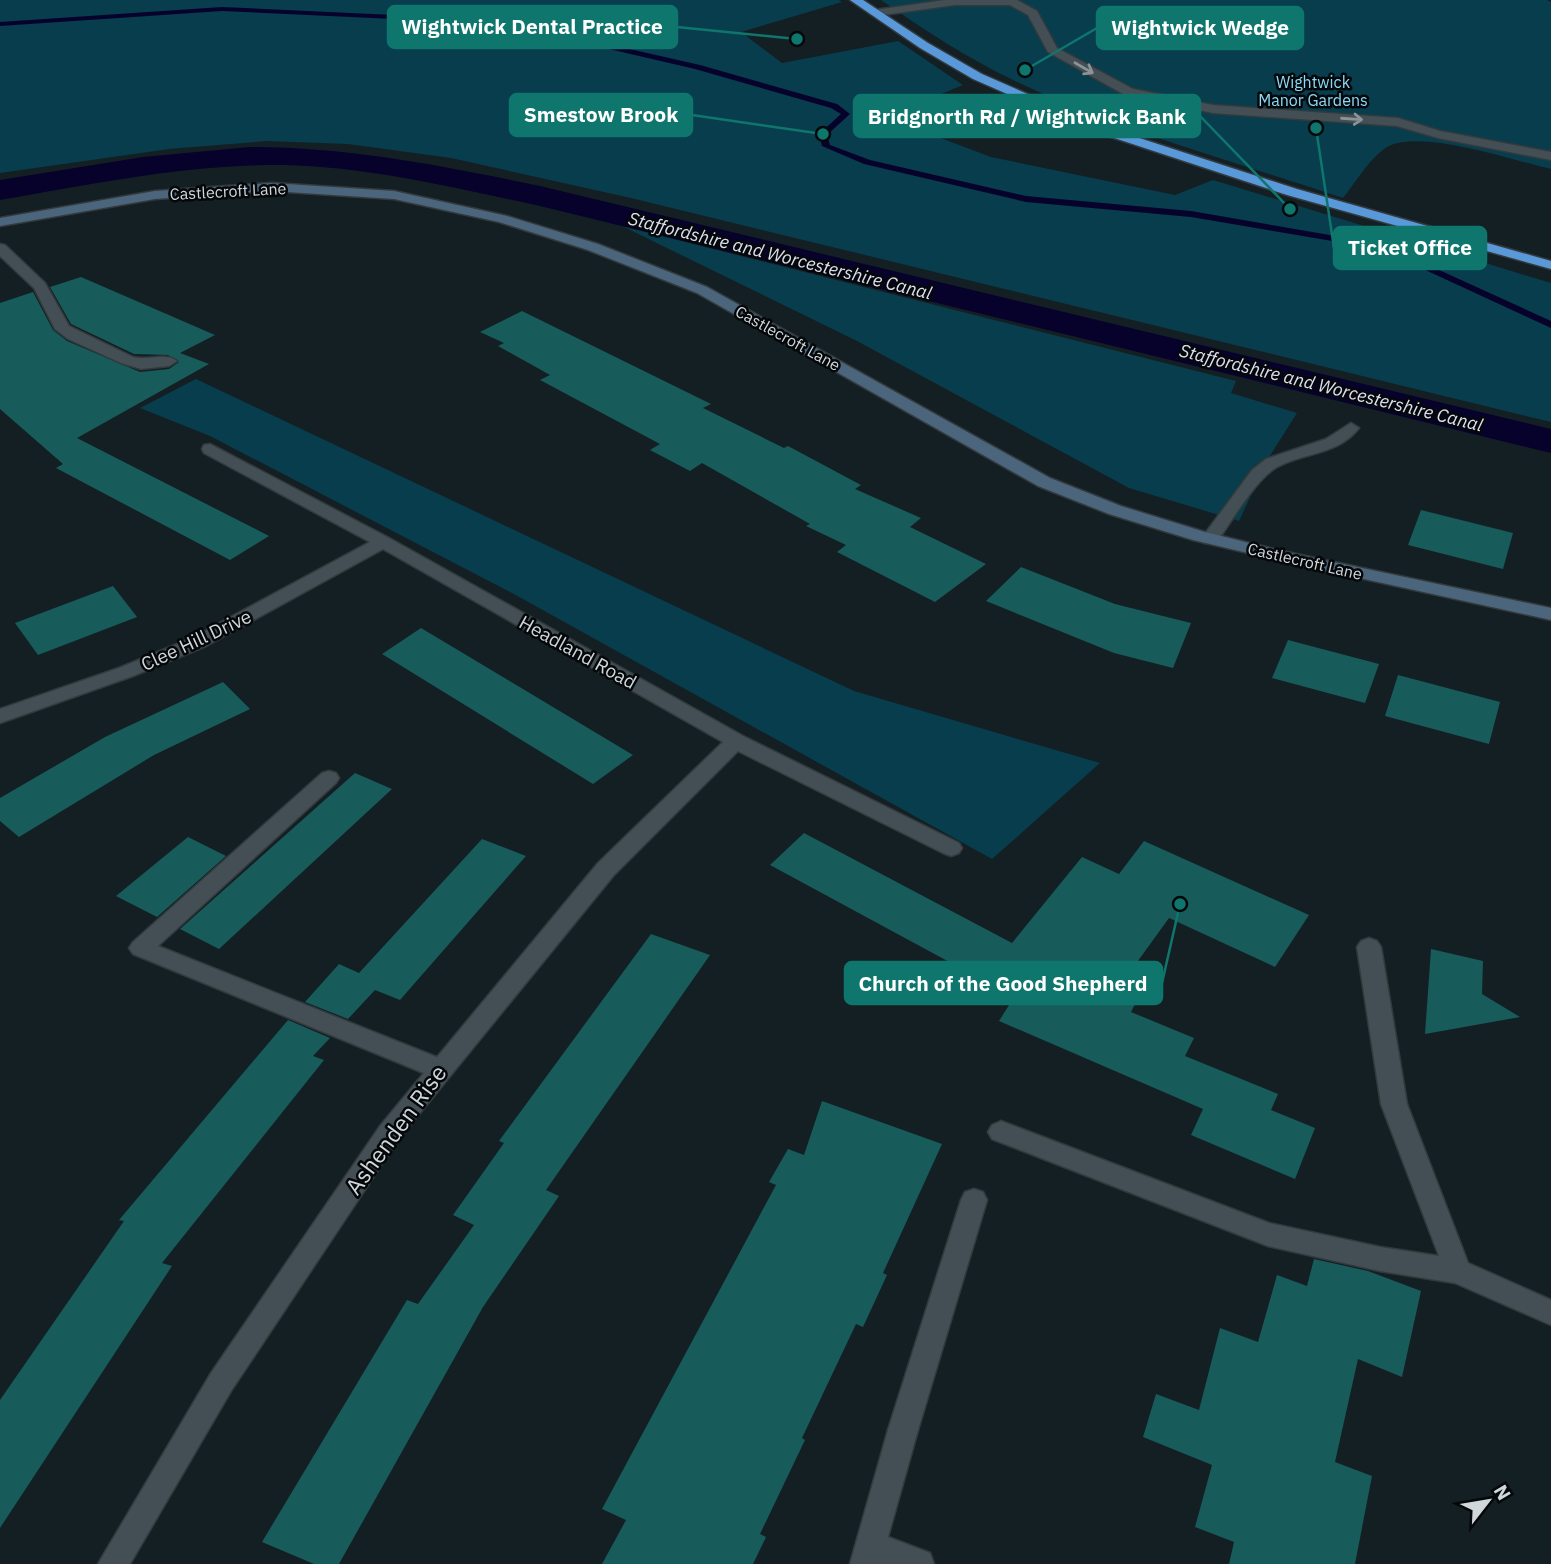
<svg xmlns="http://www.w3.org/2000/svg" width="1551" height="1564" viewBox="0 0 1551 1564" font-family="'IBM Plex Sans',sans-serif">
<rect width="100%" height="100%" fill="#141f23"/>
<g fill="#073d4d">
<path d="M0,0H839L842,2L741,32L782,63L898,41L963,85L885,117L991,157L1175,195L1213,180L1551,283V422L631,198L451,158L348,144L267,141L169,149L0,173Z"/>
<path d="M881,0H1547L1551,2V169C1514,161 1414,126 1384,149C1368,161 1355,183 1343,198C1233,161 1118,130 1013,80C967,58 923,29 881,0Z"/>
<path d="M622,226L1236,381L1231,393L1297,413L1268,459L1239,521L1129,488L857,341Z"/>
<path d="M196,379L854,691L1100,763L992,859L512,593L210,436L140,408Z"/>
</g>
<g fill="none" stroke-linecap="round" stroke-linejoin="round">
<path fill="#07022c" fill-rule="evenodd" d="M222,7L501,20L700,65L837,104L850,114L827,135L830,145L870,160L1026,196L1191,211L1382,244L1551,321V328L1380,249L1191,217L1026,202L864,164L822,146L819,134L841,114L831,108L695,69L501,24L222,11L0,26V22Z"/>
<path fill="#07022c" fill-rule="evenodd" d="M250,147C349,147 444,166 540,186L1551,429V453L540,206C456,188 370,167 284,165C188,164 94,184 0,200V180L143,157Z"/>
</g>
<g fill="#175b5b">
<path d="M81,277L215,335L180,353L209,364L77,438L269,536L230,560L56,468L63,464L0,409V303L33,292L53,330L67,341L140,372L169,369L179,362L168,355L134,354L71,324L50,287Z"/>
<path d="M522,311L711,404L703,408L784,448L788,446L861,485L855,489L921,518L910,527L986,564L935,602L837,552L846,545L806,526L810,524L702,463L690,471L650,450L660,444L540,380L550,375L498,346L504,343L480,332Z"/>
<path d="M1421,510L1513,533L1503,569L1408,545Z"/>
<path d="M1021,567L1115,604L1191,623L1173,668L1114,653L986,601Z"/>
<path d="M113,586L137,617L38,655L15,623Z"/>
<path d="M421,628L633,755L593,784L382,654Z"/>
<path d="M1288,640L1379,664L1365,703L1272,678Z"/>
<path d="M1398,675L1500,702L1489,744L1385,716Z"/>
<path d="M223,682L250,709L154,755L19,837L0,821V798L105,737Z"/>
<path d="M355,773L392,789L219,949L180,929Z"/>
<path d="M804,833L1012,943L1082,857L1119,874L1144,841L1309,915L1275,967L1169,918L1114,994L1136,1002L1131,1012L1194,1038L1185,1056L1278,1094L1271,1110L1315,1128L1295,1179L1191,1135L1203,1109L999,1021L1016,994L977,977L770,865Z"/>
<path d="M188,837L226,856L157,917L116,896Z"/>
<path d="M482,839L526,856L400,1000L375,990L348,1019L305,1002L339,964L359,973Z"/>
<path d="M651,934L710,955L546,1190L559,1196L483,1307L339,1564H314L262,1542L407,1300L418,1304L474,1225L453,1215L504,1143L499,1141Z"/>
<path d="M1431,949L1483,961L1482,994L1520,1017L1425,1034Z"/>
<path d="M288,1020L330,1038L313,1056L324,1060L162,1263L172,1266L0,1528V1400L124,1221L119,1220Z"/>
<path d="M822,1101L942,1144L883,1273L887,1275L863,1327L856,1324L802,1438L805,1440L760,1534L766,1537L753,1564H602L626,1520L602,1509L776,1185L769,1182L788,1149L804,1155Z"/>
<path d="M1314,1259L1368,1271L1421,1291L1402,1377L1358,1359L1335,1462L1372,1476L1355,1564H1229L1234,1542L1195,1527L1212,1465L1143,1437L1156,1394L1199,1410L1220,1328L1258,1342L1277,1275L1307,1286Z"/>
</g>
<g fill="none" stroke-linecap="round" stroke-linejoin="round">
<g stroke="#333a3d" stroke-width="3">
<g id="lane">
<path d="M945,0H1017L1037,11L1057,48L1133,89L1213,105L1398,118L1440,131L1551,152V160L1438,138L1397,126L1213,113L1125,95L1048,52L1028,15L1010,5H955L875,16L869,13L875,10Z"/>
<path d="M0,244L5,245L45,283L69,326L133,357C147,361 166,352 177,361L169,366L141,369L121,363L68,339L55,329L34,288L0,256Z"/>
<path d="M1351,423L1359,428C1338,455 1305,452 1277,467C1255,480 1232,521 1216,543H1204L1201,539L1252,470L1266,459L1326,439Z"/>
<path d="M329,771L336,773L339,778L336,783L158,946L449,1062L452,1069L449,1076L440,1079L431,1076L133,954L129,948L133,942L322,773Z"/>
<path d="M974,1189L983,1192L987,1200L918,1430L913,1440L903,1444L893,1440L888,1430L961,1200L965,1192Z"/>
</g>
</g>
<g stroke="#333a3d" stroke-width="3">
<g id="street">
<path d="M210,444L389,538L743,736L959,843L962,848L959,853L951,856L943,853L738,751L614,875L398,1140L231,1391L130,1564H98L211,1373L380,1126L598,863L723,742L383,549L206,646L133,676L0,723V709L119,668L192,638L370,542L204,453L202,449L204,445Z"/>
<path d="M1369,938L1377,941L1381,947L1407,1104L1468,1263L1551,1300V1325L1455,1283L1380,1271L1268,1246L992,1139L988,1132L992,1125L1001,1121L1269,1223L1380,1247L1439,1256L1381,1104L1357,947L1361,941Z"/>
<path d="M903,1416L913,1420L918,1430L888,1537L930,1553L934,1564H850L888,1430L893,1420Z"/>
</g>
</g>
<g stroke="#333a3d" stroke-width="3">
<path id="secondary" d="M272,183L394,191L507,216L598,244L707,287L1050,478L1121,506L1205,532L1282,551L1551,608V620L1282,561L1193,540L1109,514L1038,486L697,293L588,250L499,222L394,199L272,191L155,199L0,226V218L155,191Z"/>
</g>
<g stroke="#333a3d" stroke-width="3">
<path id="highway" d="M850,0H863L928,43L982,74L1096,124L1297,189L1551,261V269L1287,195L1087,129L973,79L920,48Z"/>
</g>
<use href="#lane" fill="#434f54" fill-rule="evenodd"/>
<use href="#street" fill="#434f54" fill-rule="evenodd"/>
<use href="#secondary" fill="#4a657c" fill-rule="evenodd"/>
<use href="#highway" fill="#5998d9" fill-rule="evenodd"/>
</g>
<defs><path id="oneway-shaft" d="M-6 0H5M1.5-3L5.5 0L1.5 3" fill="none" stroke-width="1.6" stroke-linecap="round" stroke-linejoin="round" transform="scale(1.75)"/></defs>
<g stroke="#8a9397">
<use href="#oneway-shaft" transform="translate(1084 68) rotate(30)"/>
<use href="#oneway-shaft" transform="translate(1352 119) rotate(4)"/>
</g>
<g text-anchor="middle" stroke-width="5" stroke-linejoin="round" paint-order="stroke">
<g font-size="16" fill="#8adbf9" stroke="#05080a">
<text x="1313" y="88">Wightwick<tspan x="1313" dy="18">Manor Gardens</tspan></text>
</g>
<g font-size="16" fill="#d0d7da" stroke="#05080a">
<text transform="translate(228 191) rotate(-3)" y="6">Castlecroft Lane</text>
<text transform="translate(788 338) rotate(29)" y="6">Castlecroft Lane</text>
<text transform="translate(1305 561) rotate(13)" y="6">Castlecroft Lane</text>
</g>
<g font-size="18" font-style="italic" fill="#dee0f1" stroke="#05080a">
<text transform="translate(780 256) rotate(14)" y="6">Staffordshire and Worcestershire Canal</text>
<text transform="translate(1331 388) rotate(14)" y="6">Staffordshire and Worcestershire Canal</text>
</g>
<g font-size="19" fill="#d0d7da" stroke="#05080a">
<text transform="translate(196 640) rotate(-25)" y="7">Clee Hill Drive</text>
<text transform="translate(578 652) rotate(29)" y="7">Headland Road</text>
</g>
<g font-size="23" fill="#d0d7da" stroke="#05080a">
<text transform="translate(396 1130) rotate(-54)" y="8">Ashenden Rise</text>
</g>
</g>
<path fill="none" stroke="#0f766e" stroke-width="2.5" d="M797 39L677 27M1025 70L1097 28M823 134L692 115M1290 209L1200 116M1316 128L1334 248M1180 904L1162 983"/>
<g fill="#0f766e" stroke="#05080a" stroke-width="2.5">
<circle cx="797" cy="39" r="7"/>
<circle cx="1025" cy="70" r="7"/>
<circle cx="823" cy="134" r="7"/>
<circle cx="1290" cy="209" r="7"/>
<circle cx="1316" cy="128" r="7"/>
<circle cx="1180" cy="904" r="7"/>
</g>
<g fill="#0f766e" stroke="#0f766e" stroke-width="2.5">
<rect x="388" y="6" width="289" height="42" rx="7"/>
<rect x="1097" y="7" width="206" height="42" rx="7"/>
<rect x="510" y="94" width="182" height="42" rx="7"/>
<rect x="854" y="95" width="346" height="42" rx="7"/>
<rect x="1334" y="227" width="152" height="42" rx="7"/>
<rect x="845" y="962" width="317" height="42" rx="7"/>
</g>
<g font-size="21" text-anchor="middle" font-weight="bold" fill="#fff">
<text x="532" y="34">Wightwick Dental Practice</text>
<text x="1200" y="35">Wightwick Wedge</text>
<text x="601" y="122">Smestow Brook</text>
<text x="1027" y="124">Bridgnorth Rd / Wightwick Bank</text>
<text x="1410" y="255">Ticket Office</text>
<text x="1003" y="991">Church of the Good Shepherd</text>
</g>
<g transform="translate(1488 1501) rotate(59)" stroke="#05080a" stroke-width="5" paint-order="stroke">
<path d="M0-5L12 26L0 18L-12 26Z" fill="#d0d7da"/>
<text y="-10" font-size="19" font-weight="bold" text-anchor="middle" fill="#d0d7da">N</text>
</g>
</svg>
